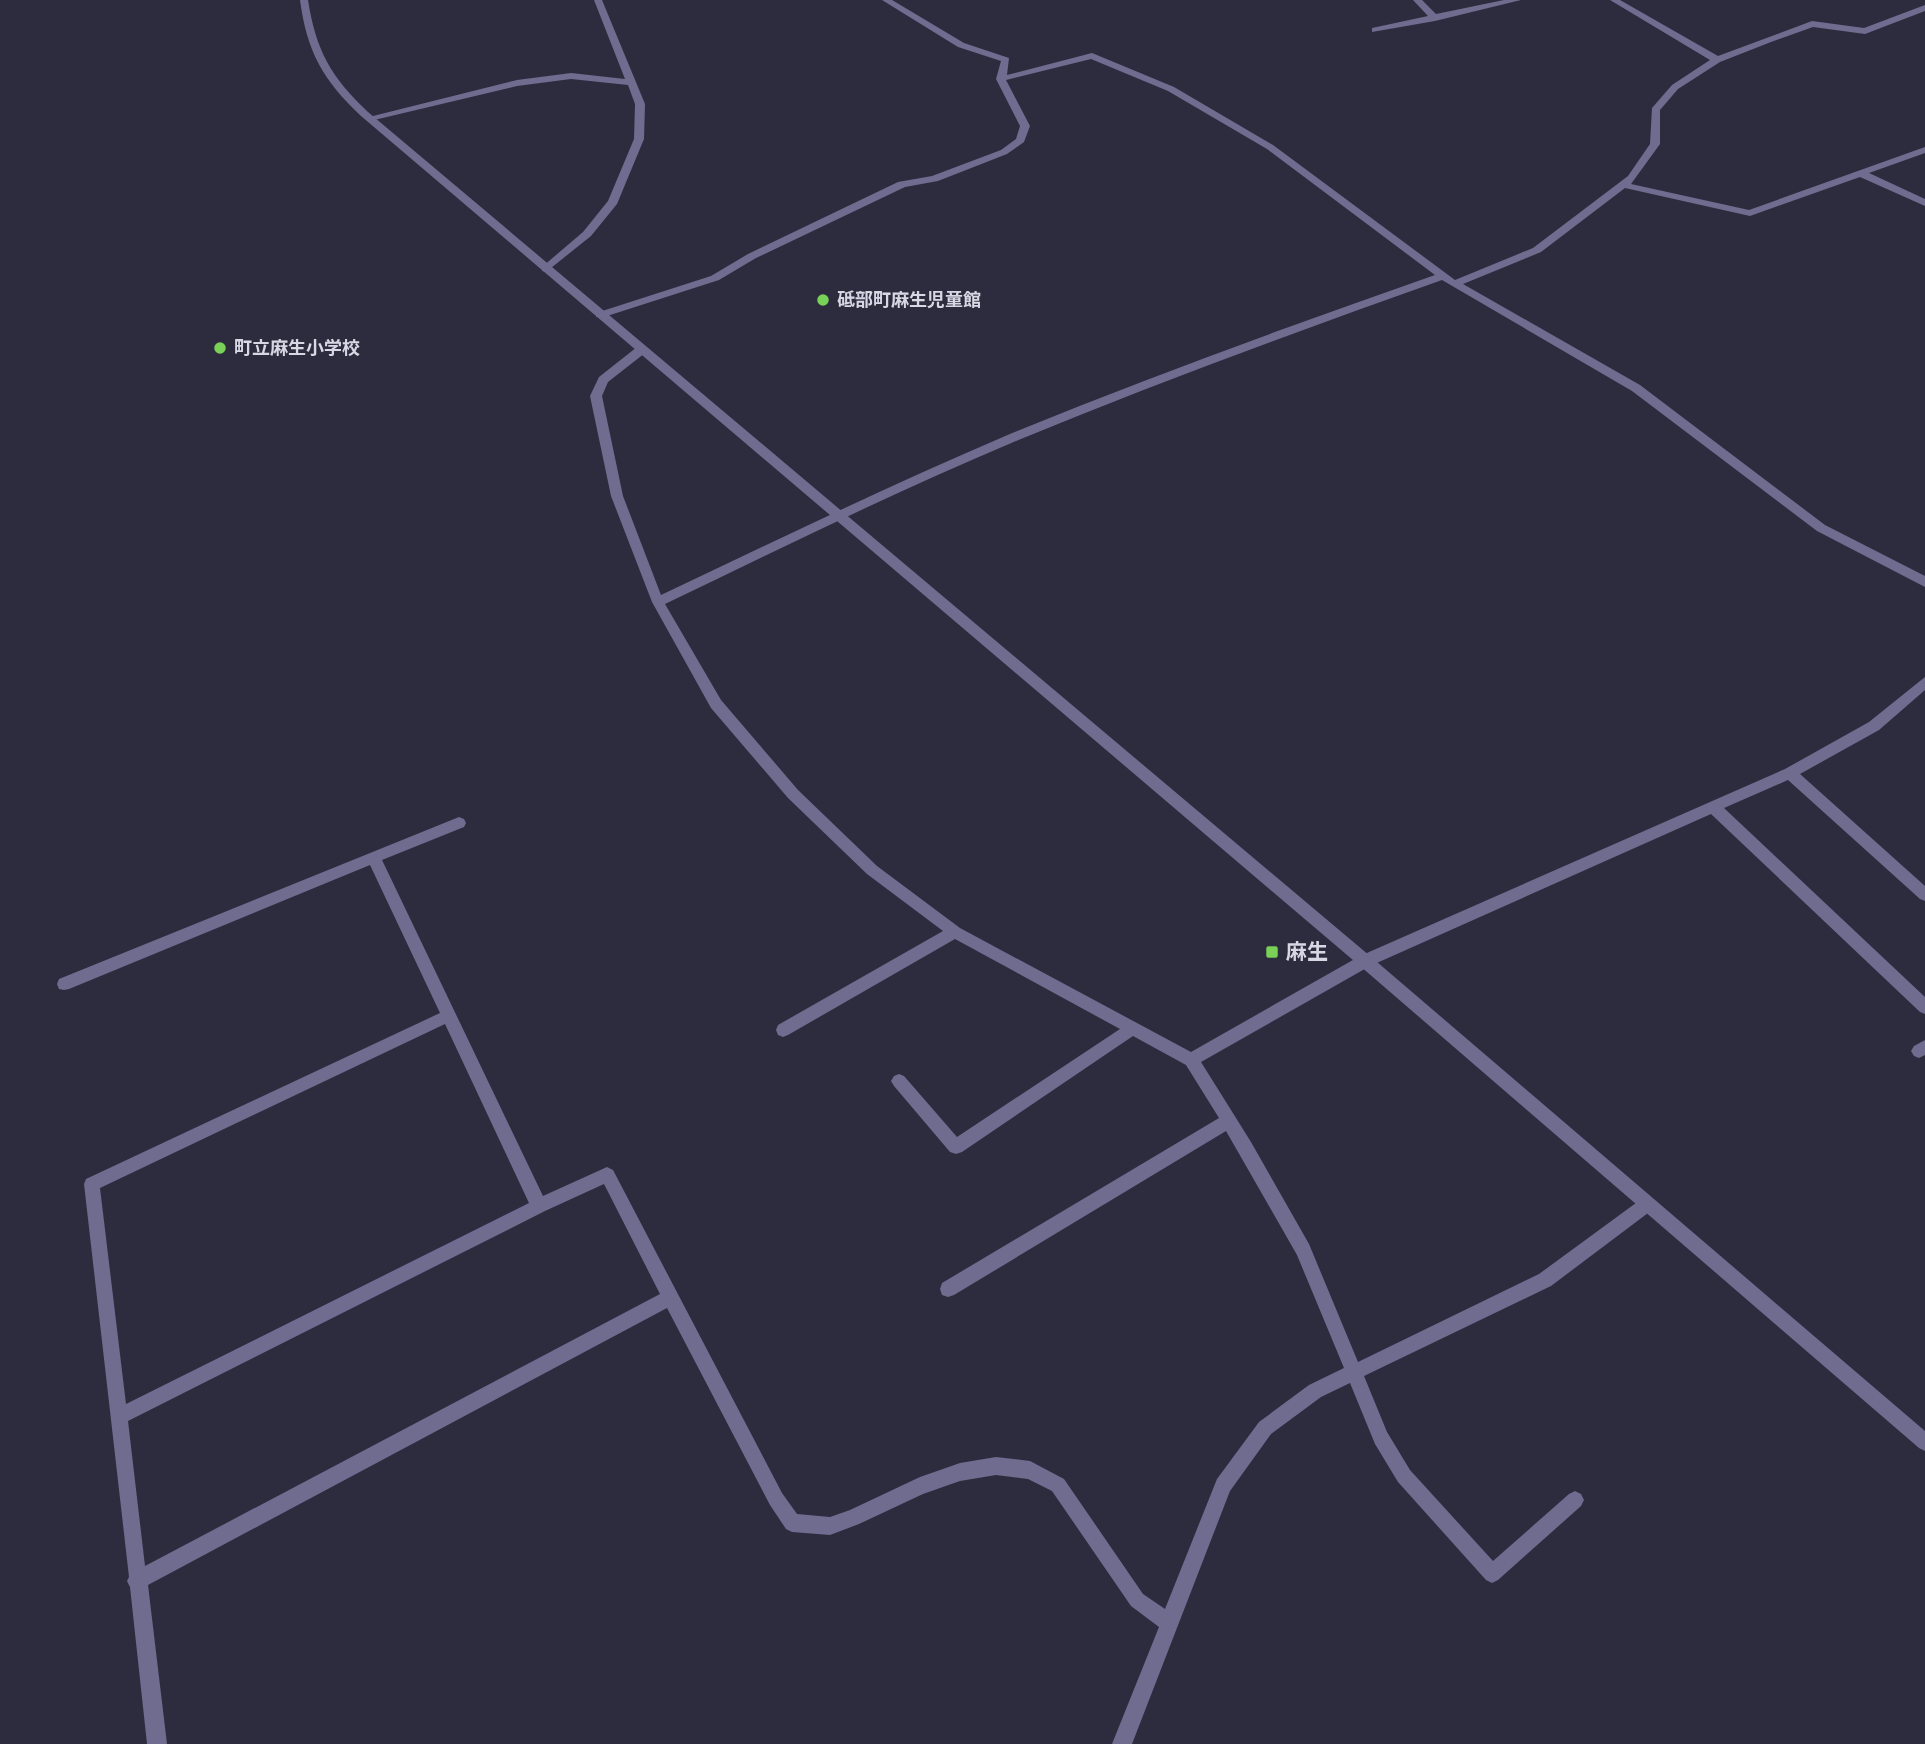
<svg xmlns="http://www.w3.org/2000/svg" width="1925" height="1744" viewBox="0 0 1925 1744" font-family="Mulish,'Noto Sans JP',sans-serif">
<rect width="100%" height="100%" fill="#2d2c3e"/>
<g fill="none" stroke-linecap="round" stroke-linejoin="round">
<g fill="#6f6c90" fill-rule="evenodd">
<path d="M594,0H602L645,104L644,139L617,204L591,236L546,272L542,271V267L583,232L608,201L634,139L635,104L628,85L571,79L517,86L370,121L365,118L517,80L571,73L625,79Z"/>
<path d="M882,0H892L964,43L1009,58L1007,75L1092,53L1174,87L1273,145L1455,280L1533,248L1628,176L1650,144L1652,108L1672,85L1710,60L1610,0H1620L1718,56L1812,21L1864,28L1925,5V11L1865,34L1813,27L1771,42L1720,62L1678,89L1660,110V144L1631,184L1749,210L1925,147V153L1869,173L1925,199V206L1860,177L1750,216L1625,188L1541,252L1463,284L1640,385L1825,525L1925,576V587L1817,531L1632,391L1442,280C1299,331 1156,383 1016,441C897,491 781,548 665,604L721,700L798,790L877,866L960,928L1191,1052L1360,956L1785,769L1869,722L1925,677V690L1879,730L1800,774L1925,886V901L1920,899L1788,780L1724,808L1925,997V1014L1920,1012L1711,814L1370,966L1201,1062L1251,1142L1309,1244L1358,1362L1539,1274L1640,1200L1646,1197L1652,1200L1654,1205L1652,1210L1551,1286L1364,1376L1387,1432L1410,1470L1493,1561L1569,1494L1575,1491L1581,1494L1584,1500L1581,1506L1498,1580L1492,1583L1486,1580L1398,1482L1375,1444L1350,1383L1321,1397L1271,1434L1230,1491L1132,1744H1112L1159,1627L1131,1606L1052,1491L1028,1479L996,1475L960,1481L923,1494L859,1524L830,1535L792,1532L786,1529L770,1505L667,1308L148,1585L167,1744H147L130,1587L127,1581L129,1577L84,1184L86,1179L440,1013L370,865L69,989L64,990L59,989L57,984L59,979L459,817L464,819L466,823L464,827L382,860L543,1196L607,1167L613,1170L782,1493L797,1514L830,1517L850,1510L920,1477L960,1463L996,1457L1030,1461L1064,1479L1143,1594L1165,1609L1217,1479L1259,1422L1309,1385L1344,1368L1297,1255L1226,1131L954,1295L948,1297L942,1295L940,1289L942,1283L1219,1118L1186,1065L1133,1036L962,1152L956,1154L950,1152L894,1086L891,1081L894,1076L899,1074L904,1076L957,1137L1120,1029L955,939L788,1035L783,1037L778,1035L776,1030L778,1025L943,931L867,874L788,798L711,708L652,602L611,496L590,396L599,377L637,347H645V353L608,382L602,396L623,496L661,595C775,541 888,486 1003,437C1145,378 1290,326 1435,275L1267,149L1168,91L1091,59L1006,80L1030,126L1024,142L1007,154L938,181L905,187L756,258L719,280L604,317H596V313L711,276L748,254L898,182L932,176L1001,150L1016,139L1020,126L996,79L1001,61L958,47ZM445,1024L529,1203L126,1404L100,1188ZM604,1184L660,1294L145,1566L128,1421L545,1211Z"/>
<path d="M1413,0H1422L1436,14L1504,0H1521L1435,21L1372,32V28L1428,16Z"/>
<path d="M1925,1040V1055L1919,1058L1914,1056L1911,1051L1914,1046Z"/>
</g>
<path fill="#6f6c90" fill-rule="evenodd" d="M300,0H308C316,51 331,77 368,112L1370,956L1925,1431V1451L1919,1448L1360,966L361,116C323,80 307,52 300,0Z"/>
</g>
<g fill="#79d157" stroke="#2d2c3e" stroke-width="2.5">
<circle cx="823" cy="300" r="7"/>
<circle cx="220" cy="348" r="7"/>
<rect x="1265" y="945" width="14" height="14" rx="3.5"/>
</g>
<g text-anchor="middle" stroke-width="7" stroke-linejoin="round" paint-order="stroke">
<g font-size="18" font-weight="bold" fill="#d8d8e4" stroke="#2d2c3e" text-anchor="start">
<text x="837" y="306">砥部町麻生児童館</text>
<text x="234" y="354">町立麻生小学校</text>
</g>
<g font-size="21" font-weight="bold" fill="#d8d8e4" stroke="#2d2c3e" text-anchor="start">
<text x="1286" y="959">麻生</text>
</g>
</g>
</svg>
